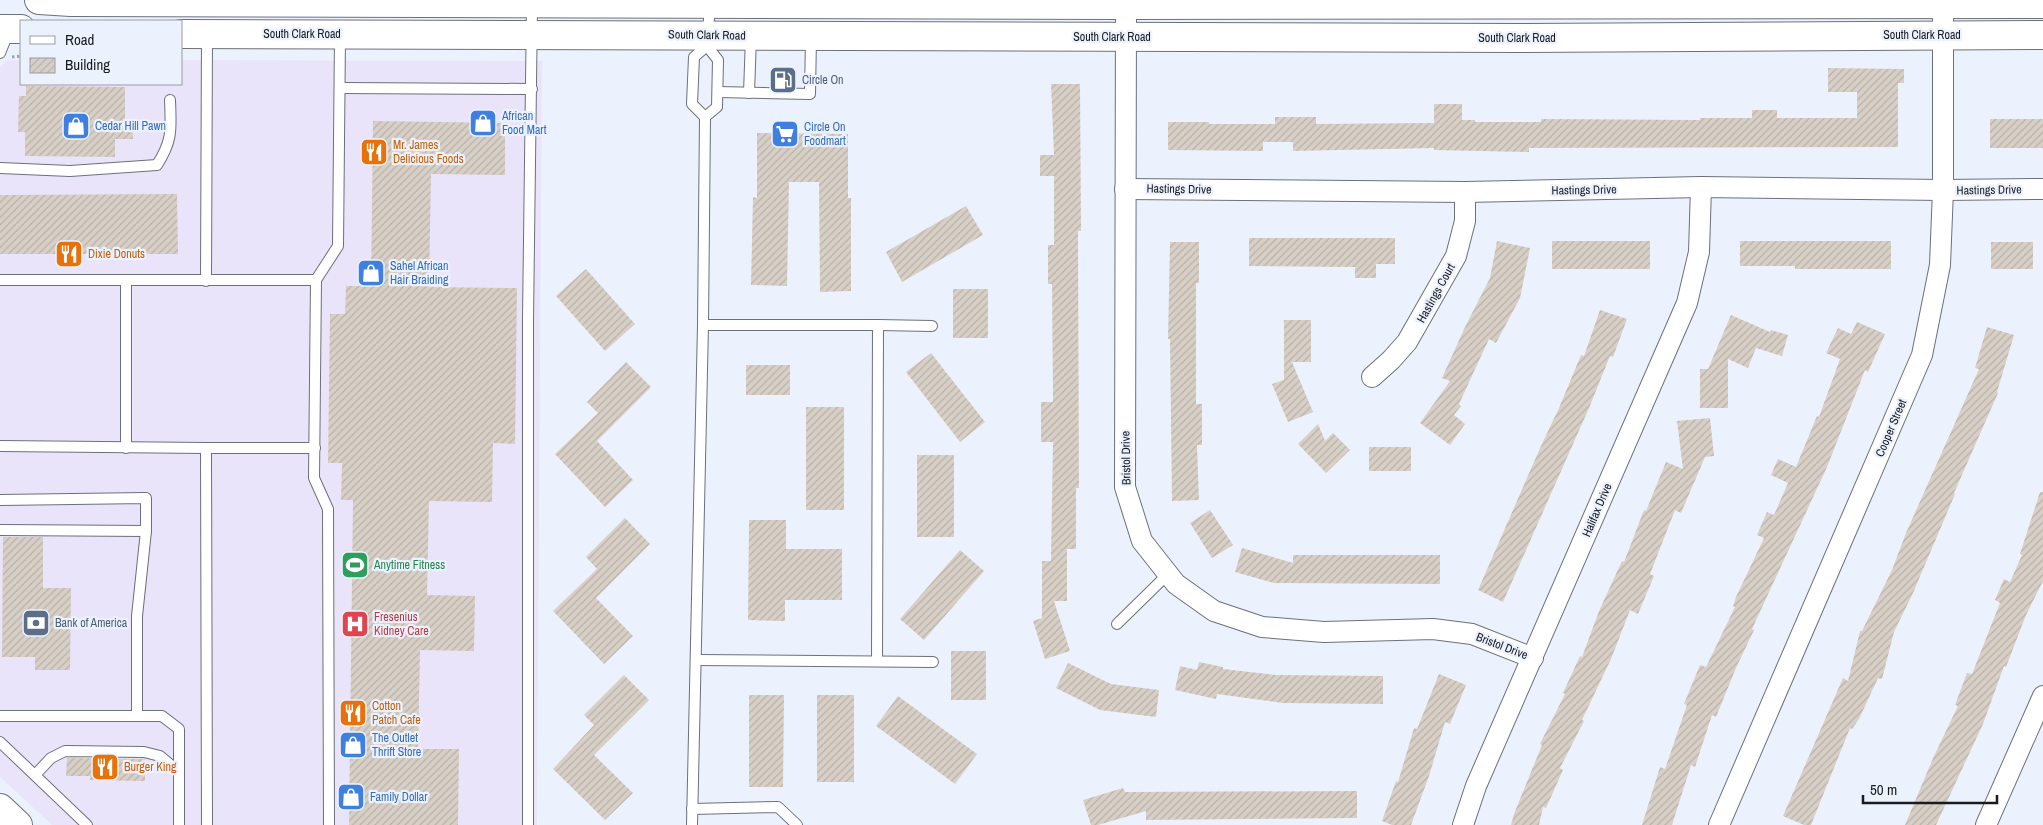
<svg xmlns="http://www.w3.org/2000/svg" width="2043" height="825" viewBox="0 0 2043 825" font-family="'Archivo Narrow',sans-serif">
<defs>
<pattern id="building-hatch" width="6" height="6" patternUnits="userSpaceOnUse" patternTransform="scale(1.25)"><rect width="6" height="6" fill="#d8d0c6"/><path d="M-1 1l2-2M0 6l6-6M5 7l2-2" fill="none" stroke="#b9b2aa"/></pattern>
</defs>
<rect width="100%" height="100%" fill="#ecf2fd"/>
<path fill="#e9e4fa" d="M8,60H21V84H181V60L542,61L537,825H52L0,777V67Z"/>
<g fill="url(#building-hatch)">
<path d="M1828,68L1904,69V83H1898V147L1529,148V152L1434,150V148L1293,151V142H1263V151L1168,150V122H1209V124H1275V117H1316V124L1434,123V104H1462V120H1475V122H1541V119L1700,120V118H1752V110H1777V118H1857V92H1828Z"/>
<path d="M770,71H795L796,87L770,86Z"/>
<path d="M1051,84H1080L1081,231H1078L1079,488H1076V549H1067V601H1054L1070,651L1045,659L1033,621L1042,618V561H1051L1053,442H1041V402H1053L1052,284H1048V245H1054V176H1040V155H1054Z"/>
<path d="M26,86L125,87V120H133V139H115V157L25,156V132H18L19,96H26Z"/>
<rect x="1990" y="119" width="53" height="29"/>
<path d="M373,121L505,123V175L431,174L429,287L517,288L515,444L493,443L492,502L429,501L427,595L475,596L474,651L420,650L418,749H459L458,825H349L353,500H341L342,463H328L330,314H345L346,286H371Z"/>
<path d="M757,133L848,134V198H851V291L820,292L819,182H789L787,286L751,285L753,197L757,198Z"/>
<path d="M177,194L178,254H0V195Z"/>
<path d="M966,206L983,235L902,282L886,252Z"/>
<path d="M1249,238H1395V264H1376V278H1355V267L1249,266Z"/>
<path d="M1497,241L1530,248L1520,298L1496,343L1489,339L1459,404L1461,406L1454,415L1465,424L1450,445L1420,423L1450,381L1442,378L1465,327L1490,278Z"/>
<rect x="1552" y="241" width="98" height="28"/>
<path d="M1740,241H1891V269H1795V266H1740Z"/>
<path d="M1170,242H1199V283H1196V404H1202V445H1197L1199,500L1172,501L1170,339H1168Z"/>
<rect x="1991" y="242" width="42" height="27"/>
<path d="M586,269L635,324L605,351L556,296Z"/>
<rect x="953" y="289" width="35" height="49"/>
<path d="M1600,310L1627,319L1613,357L1610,356L1589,408L1503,602L1478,590L1541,446L1559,408L1581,355L1584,356Z"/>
<path d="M1731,315L1770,332L1771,330L1788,335L1782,356L1756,348L1748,368L1728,359V408H1700V369H1708Z"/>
<path d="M1284,320H1311V362H1292L1313,412L1288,422L1272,384L1284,380Z"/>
<path d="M1857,322L1885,334L1868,372L1865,370L1827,467L1752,629L1754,630L1736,668L1716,717L1712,715L1695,767L1691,765L1672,825H1642L1660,767L1665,769L1687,705L1684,704L1700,665L1706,667L1735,607L1733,606L1736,597L1764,538L1757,535L1767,512L1774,515L1788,483L1771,475L1778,459L1796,467L1817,416L1819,417L1840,359L1826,353L1838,328L1851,334Z"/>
<path d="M1987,327L2014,335L1997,392L1998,393L1954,493L1955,494L1913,593L1894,632L1882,679L1878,678L1859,719L1852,729L1850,728L1811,825H1804L1783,816L1843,678L1848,681L1860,631H1862L1892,570L1906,533L1979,369L1975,368Z"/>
<path d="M931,353L985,422L960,442L906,372Z"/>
<path d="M626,362L651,387L597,441L633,480L605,507L555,454L598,413L587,402Z"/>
<rect x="746" y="365" width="44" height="30"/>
<rect x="806" y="407" width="38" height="103"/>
<path d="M1710,418L1714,456L1705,457L1681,513L1675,510L1650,574L1654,576L1638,614L1630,610L1611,659L1582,720L1584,721L1560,768L1563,770L1546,808L1543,807L1539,825H1511L1514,814L1542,745L1540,744L1565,694L1563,693L1580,656L1582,657L1599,611L1622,561L1624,562L1644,510L1646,511L1666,462L1683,469L1677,421Z"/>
<path d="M1318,424L1325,441L1333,433L1350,450L1326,473L1298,444Z"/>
<rect x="1369" y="447" width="42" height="24"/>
<rect x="917" y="455" width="37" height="82"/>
<path d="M2040,492H2043V581L2026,615L2006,667L2004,666L1983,724L1936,825H1905L1934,756L1958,706L1955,705L1967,673L1972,674L2000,603L1995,600L2004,579L2010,582L2022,555L2020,554Z"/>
<path d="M1210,510L1233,545L1212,558L1190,523Z"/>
<path d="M625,518L650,544L596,598L633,636L604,664L553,611L597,569L586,557Z"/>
<path d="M749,520H786V549H842V600H785V621L748,620Z"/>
<path d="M3,537H43V588H71L70,670H35V657H2Z"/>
<path d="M1242,548L1293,563V555H1440V584L1274,583L1235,572Z"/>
<path d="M960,550L984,571L924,640L900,619Z"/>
<rect x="951" y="651" width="35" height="49"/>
<path d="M1199,662L1223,667V669L1276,675L1383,676V704L1283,703L1217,694L1216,699L1175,690L1180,666L1197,670Z"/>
<path d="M1068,663L1111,684L1159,690L1156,717L1100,710L1056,688Z"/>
<path d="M1439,674L1466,685L1450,724L1445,722L1429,776L1411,825H1392L1382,821L1396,781L1398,782L1414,728L1417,729Z"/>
<path d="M624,675L649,700L594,755L633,793L605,820L553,769L594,725L584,715Z"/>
<path d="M749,695H784L783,787H749Z"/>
<rect x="817" y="695" width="37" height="87"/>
<path d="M898,696L977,754L955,784L876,726Z"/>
<path d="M67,758L145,759V781L90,780V776H66Z"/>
<path d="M1123,788L1125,792L1357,791V818L1146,820V811L1098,825H1091L1083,800Z"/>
</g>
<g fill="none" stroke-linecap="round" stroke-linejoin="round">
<g stroke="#6c707a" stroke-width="12">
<g id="lane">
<path d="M0,53L9,31"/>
<path d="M340,88L532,89"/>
<path d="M718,92L810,94L811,37"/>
<path d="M749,93L751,37"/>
<path d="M705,117L717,107L718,60L707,46L710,5"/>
<path d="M0,168L70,171L157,165C173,140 171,129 170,100"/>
<path d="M0,280H316"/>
<path d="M126,281V448"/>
<path d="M206,281L207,34"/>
<path d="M703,325H878L877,661"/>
<path d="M878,325L932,326"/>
<path d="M0,446L206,448L207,825"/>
<path d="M206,448H315"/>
<path d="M0,500L146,498V531L137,616V716"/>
<path d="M0,530L146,531"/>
<path d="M1117,624L1168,574"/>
<path d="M696,660L933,662"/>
<path d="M0,716H162L179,729V825"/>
<path d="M0,742L87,825"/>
<path d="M35,775L51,758L65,751L144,752L160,756L179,772"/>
<path d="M692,809L778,807L797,825"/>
<path d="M329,825L328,509L314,478L316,280L338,246L340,35"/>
<path d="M528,825V320L532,4"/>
<path d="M692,825L703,325L705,117L692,104L694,57L707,46"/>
</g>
</g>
<g stroke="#6c707a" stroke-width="22">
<g id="street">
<path d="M1126,5L1125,487L1142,541L1176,584L1214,611L1262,627L1324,632L1433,629L1472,634L1533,658"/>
<path d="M1125,189L1465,192L1701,187L1943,190L2043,189"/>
<path d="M1372,377L1391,360L1407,342L1456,256L1465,221V192"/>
<path d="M1463,825L1476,786L1687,303L1699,252L1701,187"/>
<path d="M1719,825L1922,355L1940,265L1943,190V4"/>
<path d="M1986,825L2043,696"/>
</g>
</g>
<g stroke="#6c707a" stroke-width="30">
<g id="secondary">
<path d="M39,0L71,2L1126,5L2043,4"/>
<path d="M0,29H21"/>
<path d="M181,34L1520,38L2043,35"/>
<path d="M0,808L18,825"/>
</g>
</g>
<path stroke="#9fa3ac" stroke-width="3" stroke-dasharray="2.5 2.5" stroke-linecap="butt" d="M12,57L21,56"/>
<use href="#lane" stroke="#fff" stroke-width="10"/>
<use href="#street" stroke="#fff" stroke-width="20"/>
<use href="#secondary" stroke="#fff" stroke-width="28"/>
</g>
<defs>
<g id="fuel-square" transform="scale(1.4375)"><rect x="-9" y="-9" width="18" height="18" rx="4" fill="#5c6f8a" stroke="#ecf2fd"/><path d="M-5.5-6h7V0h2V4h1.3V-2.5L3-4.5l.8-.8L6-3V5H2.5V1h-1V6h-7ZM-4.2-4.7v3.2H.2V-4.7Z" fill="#fff"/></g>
<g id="shop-square" transform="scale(1.4375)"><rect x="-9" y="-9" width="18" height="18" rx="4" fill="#3f7fe0" stroke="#ecf2fd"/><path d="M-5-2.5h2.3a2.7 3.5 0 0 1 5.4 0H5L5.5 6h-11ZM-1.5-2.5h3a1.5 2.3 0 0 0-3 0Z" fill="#fff"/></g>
<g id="supermarket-square" transform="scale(1.4375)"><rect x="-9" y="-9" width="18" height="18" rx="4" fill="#3f7fe0" stroke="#ecf2fd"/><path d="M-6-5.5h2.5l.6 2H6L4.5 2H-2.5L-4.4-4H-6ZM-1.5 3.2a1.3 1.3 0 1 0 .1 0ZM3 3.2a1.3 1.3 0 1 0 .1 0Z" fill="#fff"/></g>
<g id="restaurant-square" transform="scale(1.4375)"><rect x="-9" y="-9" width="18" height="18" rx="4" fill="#e8710a" stroke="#ecf2fd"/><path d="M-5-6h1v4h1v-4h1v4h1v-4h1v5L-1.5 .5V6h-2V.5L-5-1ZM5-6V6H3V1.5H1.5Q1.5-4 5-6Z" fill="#fff"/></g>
<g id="stadium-square" transform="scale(1.4375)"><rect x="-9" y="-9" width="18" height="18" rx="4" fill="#2e9e5b" stroke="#ecf2fd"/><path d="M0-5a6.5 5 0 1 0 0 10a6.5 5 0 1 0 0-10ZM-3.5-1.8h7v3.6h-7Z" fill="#fff"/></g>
<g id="bank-square" transform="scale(1.4375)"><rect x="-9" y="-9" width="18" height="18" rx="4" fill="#5c6f8a" stroke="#ecf2fd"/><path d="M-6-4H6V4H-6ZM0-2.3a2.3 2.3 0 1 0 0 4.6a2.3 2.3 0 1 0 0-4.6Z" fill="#fff"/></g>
<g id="hospital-square" transform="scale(1.4375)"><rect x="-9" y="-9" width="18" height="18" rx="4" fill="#e0444e" stroke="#ecf2fd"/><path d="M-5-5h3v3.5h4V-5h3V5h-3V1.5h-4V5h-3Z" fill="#fff"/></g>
</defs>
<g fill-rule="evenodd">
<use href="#fuel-square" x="783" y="80"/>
<use href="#shop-square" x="483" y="123"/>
<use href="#shop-square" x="76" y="126"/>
<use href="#supermarket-square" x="785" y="134"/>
<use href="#restaurant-square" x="374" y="152"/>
<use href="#restaurant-square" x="69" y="254"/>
<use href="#shop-square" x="371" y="273"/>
<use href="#stadium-square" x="355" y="565"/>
<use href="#bank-square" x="36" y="623"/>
<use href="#hospital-square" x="355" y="624"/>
<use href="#restaurant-square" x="353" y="713"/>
<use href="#shop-square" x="353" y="745"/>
<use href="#restaurant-square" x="105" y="767"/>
<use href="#shop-square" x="351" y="797"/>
</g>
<g text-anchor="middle" stroke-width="4.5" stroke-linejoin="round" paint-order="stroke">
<g font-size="12" fill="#191b1f" stroke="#ecf2fd">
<text x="302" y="38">South Clark Road</text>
<text transform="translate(707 35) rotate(1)" y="4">South Clark Road</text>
<text x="1922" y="39">South Clark Road</text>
<text x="1112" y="41">South Clark Road</text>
<text x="1517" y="42">South Clark Road</text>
<text transform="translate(1179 189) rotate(1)" y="4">Hastings Drive</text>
<text transform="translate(1584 190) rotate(-1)" y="4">Hastings Drive</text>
<text transform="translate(1989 190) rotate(-1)" y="4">Hastings Drive</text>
<text transform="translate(1436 293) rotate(-61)" y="4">Hastings Court</text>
<text transform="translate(1891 428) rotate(-67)" y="4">Cooper Street</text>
<text transform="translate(1126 458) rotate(-91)" y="4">Bristol Drive</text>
<text transform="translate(1597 510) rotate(-67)" y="4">Halifax Drive</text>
<text transform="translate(1502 646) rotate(21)" y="4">Bristol Drive</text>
</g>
<g font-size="12" fill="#4e5e75" stroke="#ecf2fd" text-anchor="start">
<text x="802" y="84">Circle On</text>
<text x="55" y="627">Bank of America</text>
</g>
<g font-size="12" fill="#366cbe" stroke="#ecf2fd" text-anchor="start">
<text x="502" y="120">African<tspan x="502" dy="14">Food Mart</tspan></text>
<text x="95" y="130">Cedar Hill Pawn</text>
<text x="804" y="131">Circle On<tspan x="804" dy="14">Foodmart</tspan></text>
<text x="390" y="270">Sahel African<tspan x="390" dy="14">Hair Braiding</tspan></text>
<text x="372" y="742">The Outlet<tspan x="372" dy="14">Thrift Store</tspan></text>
<text x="370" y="801">Family Dollar</text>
</g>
<g font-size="12" fill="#c56008" stroke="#ecf2fd" text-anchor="start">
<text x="393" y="149">Mr. James<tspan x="393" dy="14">Delicious Foods</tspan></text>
<text x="88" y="258">Dixie Donuts</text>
<text x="372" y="710">Cotton<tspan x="372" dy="14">Patch Cafe</tspan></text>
<text x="124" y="771">Burger King</text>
</g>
<g font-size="12" fill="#27864d" stroke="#ecf2fd" text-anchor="start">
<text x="374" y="569">Anytime Fitness</text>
</g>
<g font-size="12" fill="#be3a42" stroke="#ecf2fd" text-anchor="start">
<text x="374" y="621">Fresenius<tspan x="374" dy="14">Kidney Care</tspan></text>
</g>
</g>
<rect x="20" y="20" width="162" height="65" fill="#ecf2fd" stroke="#989ca4"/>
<rect x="30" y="36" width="25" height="8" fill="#ffffff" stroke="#989ca4"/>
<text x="65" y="45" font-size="15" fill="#191b1f">Road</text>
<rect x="30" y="58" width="25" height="15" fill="url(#building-hatch)" stroke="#989ca4"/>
<text x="65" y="70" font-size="15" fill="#191b1f">Building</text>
<path d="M1863 795v8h134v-8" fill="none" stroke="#191b1f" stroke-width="2.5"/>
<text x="1870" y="795" font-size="15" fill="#191b1f" stroke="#ecf2fd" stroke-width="4" paint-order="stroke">50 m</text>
</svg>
